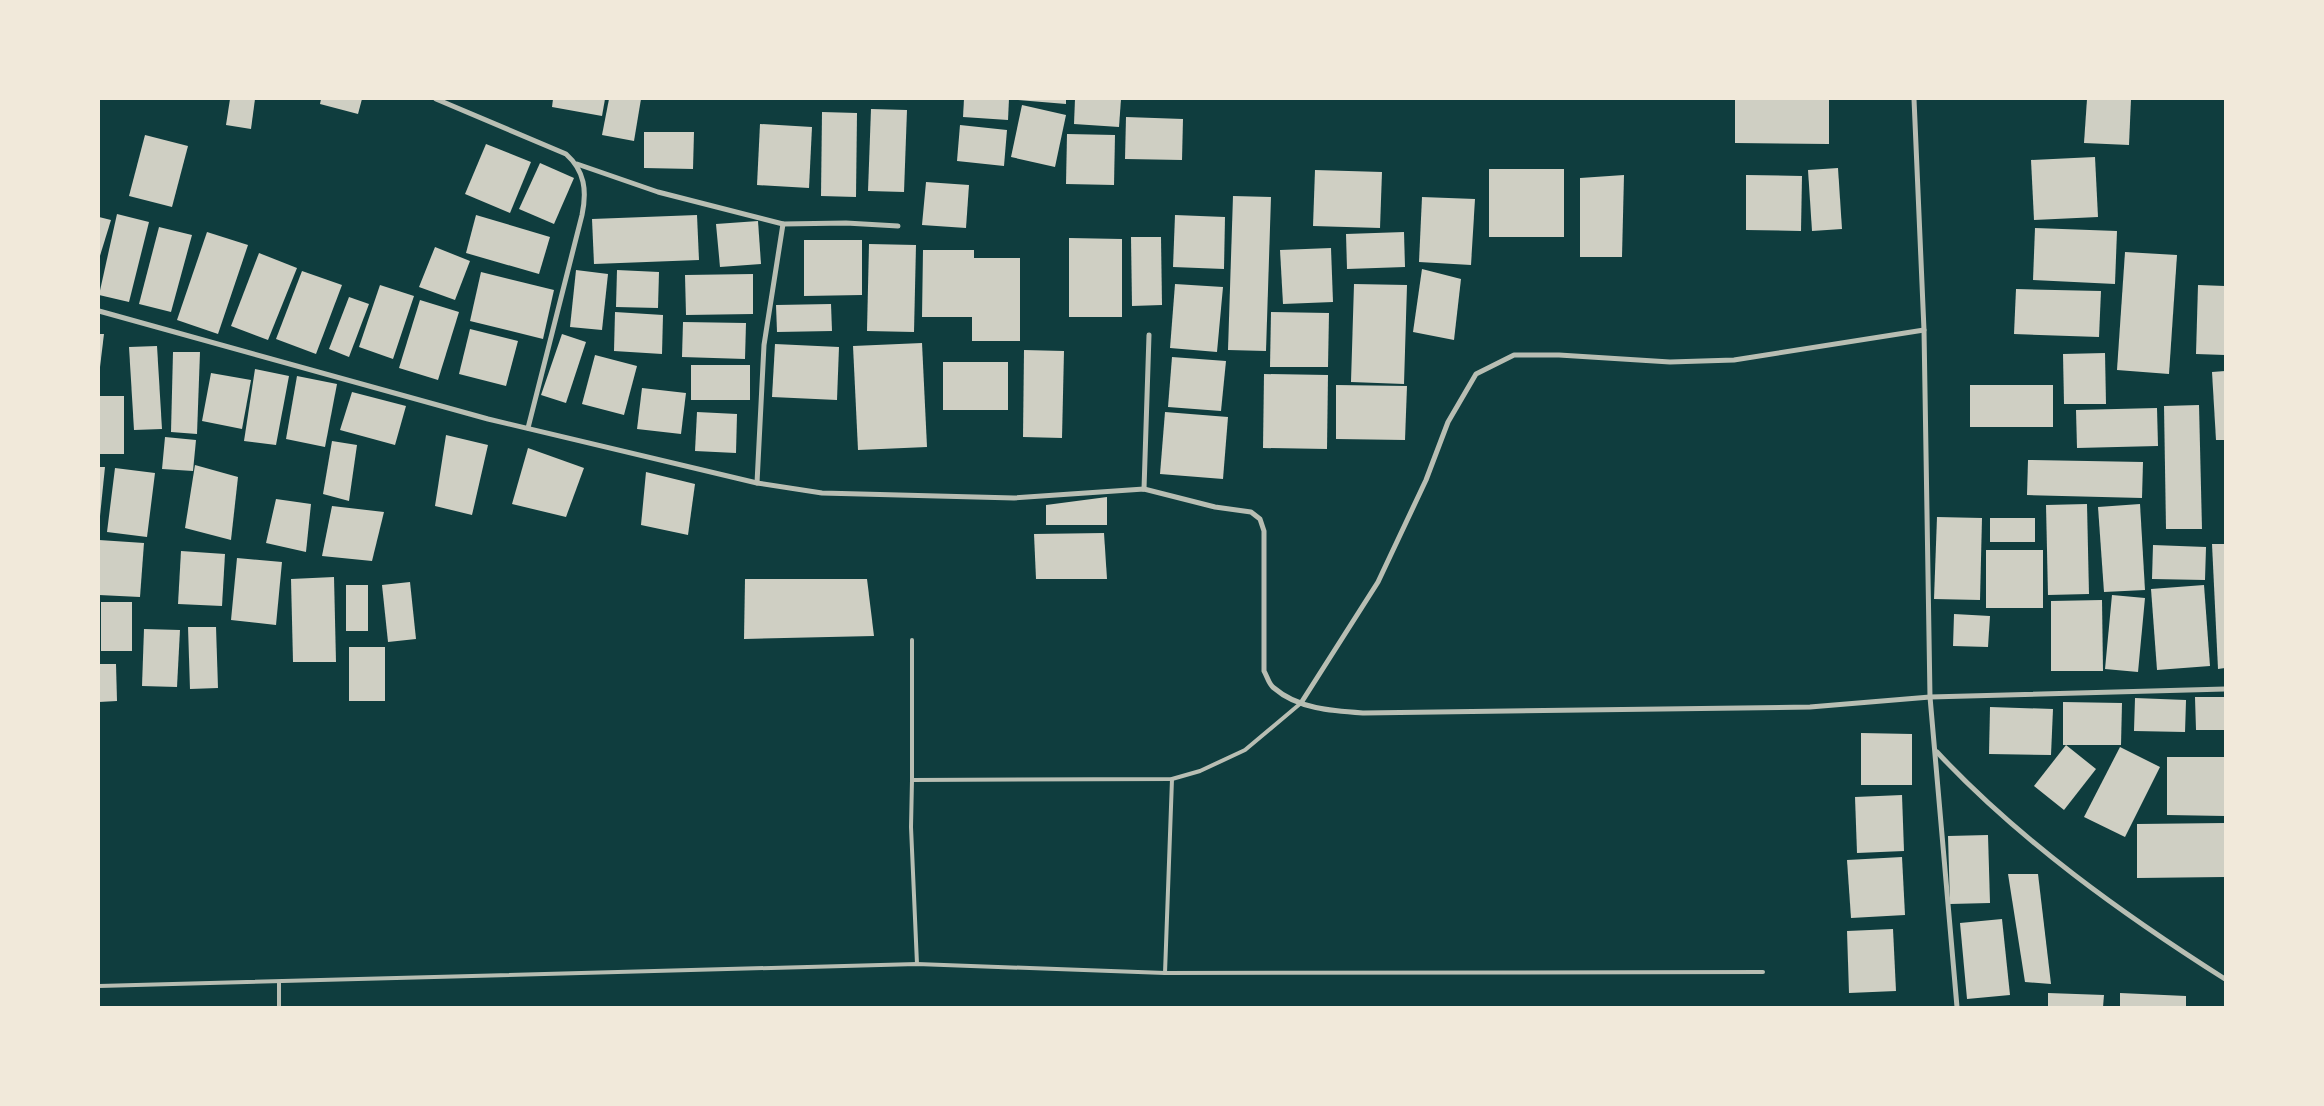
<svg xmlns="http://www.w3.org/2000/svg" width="2324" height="1106" viewBox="0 0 2324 1106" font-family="Bitter,serif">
<rect width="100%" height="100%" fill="#0f3d3e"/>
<g fill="#cfcfc3">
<path d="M230,99H255L251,129L226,125Z"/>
<path d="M321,99H362L358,114L320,104Z"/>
<path d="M553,99H605L602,116L552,107Z"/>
<path d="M609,99H641L634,141L602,135Z"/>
<path d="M964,99H1009L1008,120L963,117Z"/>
<path d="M1018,99H1066V104L1018,100Z"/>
<path d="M1075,99H1121L1119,127L1074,124Z"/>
<path d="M1735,99H1829V144L1735,143Z"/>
<path d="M2087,99H2131L2129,145L2084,143Z"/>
<path d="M1022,105L1066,115L1055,167L1011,157Z"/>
<path d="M871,109L907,110L904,192L868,191Z"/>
<path d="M822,112L857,113L856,197L821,196Z"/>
<path d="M1126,117L1183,119L1182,160L1125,159Z"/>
<path d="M760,124L812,127L809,188L757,185Z"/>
<path d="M960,125L1007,130L1004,166L957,161Z"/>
<path d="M644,132H694L693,169L644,168Z"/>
<path d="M1067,134L1115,135L1114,185L1066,184Z"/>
<path d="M145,135L188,146L172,207L129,196Z"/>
<path d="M486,144L531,162L510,213L465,194Z"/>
<path d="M2095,157L2098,217L2034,220L2031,160Z"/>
<path d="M540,163L574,178L554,224L519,209Z"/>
<path d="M1838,168L1842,229L1812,231L1808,170Z"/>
<rect x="1489" y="169" width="75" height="68"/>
<path d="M1315,170L1382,172L1380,228L1313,226Z"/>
<path d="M1624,175L1622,257H1580V178Z"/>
<path d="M1746,175L1802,176L1801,231L1746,230Z"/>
<path d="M926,182L969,185L966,228L922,225Z"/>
<path d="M1233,196L1271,197L1266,351L1228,350Z"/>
<path d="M1422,197L1475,199L1471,265L1419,262Z"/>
<path d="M117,214L149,222L129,302L99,295Z"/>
<path d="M476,215L550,237L539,274L466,253Z"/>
<path d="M697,215L699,260L594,264L592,219Z"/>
<path d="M1175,215L1225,217L1224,269L1173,267Z"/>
<path d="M99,217L111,220L99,259Z"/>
<path d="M758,221L761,264L720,267L716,224Z"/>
<path d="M159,227L192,235L171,312L139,304Z"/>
<path d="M2035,228L2117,231L2115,284L2033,280Z"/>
<path d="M207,232L248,245L218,334L177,320Z"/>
<path d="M1404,232L1405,267L1347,269L1346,234Z"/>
<path d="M1131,237H1161L1162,305L1132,306Z"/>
<path d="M1069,238L1122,239V317H1069Z"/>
<path d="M804,240H862V295L804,296Z"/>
<path d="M869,244L916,245L914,332L867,331Z"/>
<path d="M435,247L470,261L455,300L419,287Z"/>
<path d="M1331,248L1333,302L1283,304L1280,250Z"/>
<path d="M923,250H974V258H1020V341H972V317H922Z"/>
<path d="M2125,252L2177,255L2169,374L2117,370Z"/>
<path d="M259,253L297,268L268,340L231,326Z"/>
<path d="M1422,269L1461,279L1454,340L1413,332Z"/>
<path d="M576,270L608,274L602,330L570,327Z"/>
<path d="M617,270L659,272L658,308L616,307Z"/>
<path d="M302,271L342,285L316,354L276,339Z"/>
<path d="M481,272L554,290L543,339L470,321Z"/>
<path d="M753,274V314L686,315L685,275Z"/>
<path d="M1175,284L1223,287L1217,352L1170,348Z"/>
<path d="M1354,284L1407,285L1404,384L1351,382Z"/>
<path d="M380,285L414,296L393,359L359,347Z"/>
<path d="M2198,285L2225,286V355L2196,354Z"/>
<path d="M2016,289L2101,291L2099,337L2014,334Z"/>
<path d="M349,297L369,304L349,357L329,349Z"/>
<path d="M420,300L459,312L438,380L399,368Z"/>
<path d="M831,304L832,331L777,332L776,305Z"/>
<path d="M615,312L663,315L662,354L614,351Z"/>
<path d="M1271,312L1329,313L1328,367H1270Z"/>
<path d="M683,322L746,323L745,359L682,357Z"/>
<path d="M470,329L518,341L506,386L459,374Z"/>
<path d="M99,334H104L100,367H99Z"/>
<path d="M562,334L586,342L566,403L541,395Z"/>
<path d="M922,343L927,447L858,450L853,346Z"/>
<path d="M775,344L839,347L837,400L772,397Z"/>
<path d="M157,346L162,429L134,430L129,347Z"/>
<path d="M1024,350L1064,351L1062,438L1023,437Z"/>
<path d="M173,352H200L197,434L171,432Z"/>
<path d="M2105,353L2106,404H2064L2063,354Z"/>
<path d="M595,355L637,366L624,415L582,404Z"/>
<path d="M1172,357L1226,361L1221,411L1168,407Z"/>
<rect x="943" y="362" width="65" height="48"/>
<rect x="691" y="365" width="59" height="35"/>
<path d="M255,369L289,376L276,445L244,441Z"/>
<path d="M2225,371V440H2216L2212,372Z"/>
<path d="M211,373L251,380L242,429L202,421Z"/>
<path d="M1264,374L1328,375L1327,449L1263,448Z"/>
<path d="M297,376L337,384L325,447L286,439Z"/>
<path d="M1336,385L1407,386L1405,440L1336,439Z"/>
<rect x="1970" y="385" width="83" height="42"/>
<path d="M642,388L686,393L681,434L637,429Z"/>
<path d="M352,392L406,406L395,445L340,430Z"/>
<rect x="99" y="396" width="25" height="58"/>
<path d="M2199,405L2202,529H2166L2164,406Z"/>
<path d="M2157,408L2158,446L2077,448L2076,410Z"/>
<path d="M697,412L737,414L736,453L695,451Z"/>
<path d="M1165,412L1228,417L1223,479L1160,474Z"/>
<path d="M446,435L488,445L472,515L435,506Z"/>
<path d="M165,437L196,440L193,471L162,469Z"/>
<path d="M332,441L357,445L349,501L323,494Z"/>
<path d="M528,448L584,468L566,517L512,504Z"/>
<path d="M2028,460L2143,462L2142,498L2027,495Z"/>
<path d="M195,465L238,477L231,540L185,528Z"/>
<path d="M99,467H105L100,516H99Z"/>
<path d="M115,468L155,473L147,537L107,532Z"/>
<path d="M646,472L695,484L688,535L641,525Z"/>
<path d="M1107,497V525H1046V505Z"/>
<path d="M276,499L311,504L306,552L266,543Z"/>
<path d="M2087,504L2089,594L2048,595L2046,505Z"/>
<path d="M2140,504L2145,590L2104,592L2098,507Z"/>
<path d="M332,506L384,512L372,561L322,556Z"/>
<path d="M1937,517L1982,518L1980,600L1934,599Z"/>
<rect x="1990" y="518" width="45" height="24"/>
<path d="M1104,533L1107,579H1036L1034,534Z"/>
<path d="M99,540L144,543L140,597L99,595Z"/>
<path d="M2212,544H2225V668L2218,669Z"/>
<path d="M2153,545L2206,547L2205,580L2152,579Z"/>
<rect x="1986" y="550" width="57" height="58"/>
<path d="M181,551L225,554L222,606L178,604Z"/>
<path d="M237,558L282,562L276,625L231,620Z"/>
<path d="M334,577L336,662H293L291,579Z"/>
<path d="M745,579H867L874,636L744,639Z"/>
<path d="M410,582L416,639L388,642L382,585Z"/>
<rect x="346" y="585" width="22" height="46"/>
<path d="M2204,585L2210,666L2157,670L2151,589Z"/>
<path d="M2112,595L2145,598L2138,672L2105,669Z"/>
<path d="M2102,600L2103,671H2051V601Z"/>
<rect x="101" y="602" width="31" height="49"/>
<path d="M1954,614L1990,616L1988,647L1953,646Z"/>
<path d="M188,627H216L218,688L190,689Z"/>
<path d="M144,629L180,630L177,687L142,686Z"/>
<rect x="349" y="647" width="36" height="54"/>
<path d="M99,664H116L117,701L99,702Z"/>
<path d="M2195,697H2225V730H2196Z"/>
<path d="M2135,698L2186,700L2185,732L2134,731Z"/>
<path d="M2063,702L2122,703L2121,745H2063Z"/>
<path d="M1990,707L2053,709L2051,755L1989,754Z"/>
<path d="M1861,733L1912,734V785H1861Z"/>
<path d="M2066,745L2096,769L2064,810L2034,786Z"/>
<path d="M2120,747L2160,767L2125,837L2084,817Z"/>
<path d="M2167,757H2225V816L2167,815Z"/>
<path d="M1902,795L1904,851L1857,853L1855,797Z"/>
<path d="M2225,823V877L2137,878V824Z"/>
<path d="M1988,835L1990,903L1950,904L1948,836Z"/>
<path d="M1902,857L1905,915L1851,918L1847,860Z"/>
<path d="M2008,874H2038L2051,984L2025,982Z"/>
<path d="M2002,919L2010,995L1967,999L1960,923Z"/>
<path d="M1893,929L1896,991L1849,993L1847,931Z"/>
<path d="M2048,993L2104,995L2103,1007H2048Z"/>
<path d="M2120,993L2186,996V1007H2120Z"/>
</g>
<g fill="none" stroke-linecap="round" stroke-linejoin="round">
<g stroke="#b8beb3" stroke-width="4">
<path d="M912,640V780"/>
<path d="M917,964L911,827L912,780L1172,779L1200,771L1245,750L1301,703"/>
<path d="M1165,973L1172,779"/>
<path d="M279,982V1007"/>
<path d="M99,986L917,964L1165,973L1763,972"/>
</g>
<g stroke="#b8beb3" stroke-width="5">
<path d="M436,99L566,154C585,171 587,191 582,215L528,428"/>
<path d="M1914,99L1924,330L1930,697L1957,1007"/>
<path d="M577,164L658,192L783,224L846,223L898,226"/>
<path d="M99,311L488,419L757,483L822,493L1014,498L1144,489L1215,507L1251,512L1260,519L1264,531V671C1267,676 1269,685 1274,688C1298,709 1333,711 1364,713L1810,707L1930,697L2225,689"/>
<path d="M757,483L764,345L783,224"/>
<path d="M1144,489L1149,335"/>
<path d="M1301,703L1378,582L1426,480L1448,422L1476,374L1514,355H1559L1670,362L1734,360L1924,330"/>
<path d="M1937,752C2019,840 2124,915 2225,979"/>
</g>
</g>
<rect width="2324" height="1106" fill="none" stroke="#f1e9da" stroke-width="200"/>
</svg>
